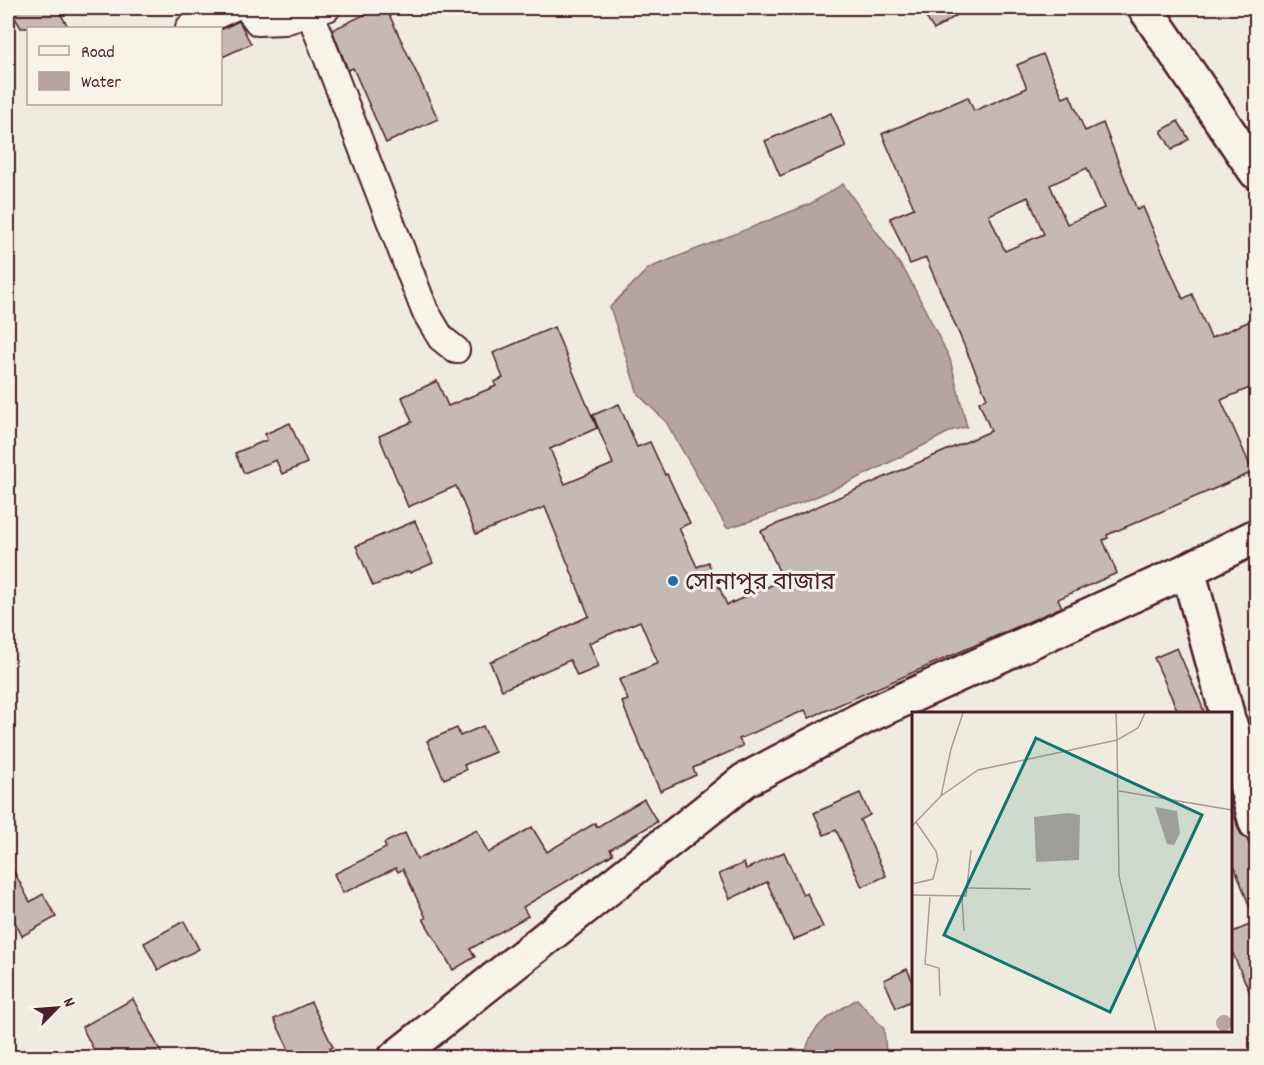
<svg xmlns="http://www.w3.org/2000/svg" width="1264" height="1065" viewBox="0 0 1264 1065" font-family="Dekko,'Noto Sans Bengali',sans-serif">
<rect width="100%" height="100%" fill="#f0ebe0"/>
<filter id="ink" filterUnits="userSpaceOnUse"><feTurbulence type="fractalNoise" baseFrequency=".0167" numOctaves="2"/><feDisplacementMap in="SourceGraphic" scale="12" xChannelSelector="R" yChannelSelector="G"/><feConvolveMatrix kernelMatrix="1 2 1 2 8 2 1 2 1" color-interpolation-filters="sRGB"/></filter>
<g filter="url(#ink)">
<g fill="#b7a4a2" stroke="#8b6f72" stroke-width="1.5">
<path d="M843,184L908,276L950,359L967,427L953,430C880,468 807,506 727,528L666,422L638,394L610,307L649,268L810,204Z"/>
<path d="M857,999L884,1029L886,1053L880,1057H806C806,1027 834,1013 857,999Z"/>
</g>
<g fill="#c6b8b3" stroke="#4a1f2b" stroke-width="1.5" fill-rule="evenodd">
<path d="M9,8H57L69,28H21Z"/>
<path d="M378,8H386L438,119L386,143L353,68L348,70L332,30Z"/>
<path d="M920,8H968L934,30Z"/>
<path d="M239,21L251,44L220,58V30Z"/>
<path d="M1043,54L1063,98L1070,95L1085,131L1103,123L1137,210L1143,207L1183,299L1192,294L1211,338L1257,318V385L1221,400L1253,472L1107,535L1108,538L1103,540L1117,573L1058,599L1062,607L809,718L805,710L739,739L743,746L693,768L696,775L660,791L627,715L622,702L628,700L619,680L658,663L640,621L589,643L599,667L577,676L570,660L502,690L490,662L589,616L545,507L476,534L456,486L408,507L379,436L412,422L402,397L437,381L448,406L496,386L494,382L503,378L493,353L554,327L597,428L550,449L565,484L613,464L593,415L619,404L637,447L650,442L665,475L667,474L690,523L679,528L697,567L708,562L727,605L783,580L761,531L991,431L979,402L987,398L926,258L910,264L890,218L914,208L882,134L968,97L974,111L1027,88L1017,65ZM1087,168L1104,208L1067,224L1050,185ZM1028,197L1044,234L1005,251L989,215Z"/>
<path d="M831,113L846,147L780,176L765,141Z"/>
<path d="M1178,121L1189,139L1172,150L1161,131Z"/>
<path d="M290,423L307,463L282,474L276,460L244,473L235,453L267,440L265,434Z"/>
<path d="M415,521L433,563L410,573L409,571L373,586L356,546Z"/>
<path d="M1177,648L1198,696L1205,714H1179L1154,658Z"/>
<path d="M483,726L495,752L464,765L466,770L444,779L427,741L457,728L460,736Z"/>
<path d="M860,793L870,815L860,820L886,876L862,887L836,830L824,835L814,813Z"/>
<path d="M1230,797L1238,828L1242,836L1247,839L1257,863V921H1255L1230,855Z"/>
<path d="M644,799L657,822L610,849L613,854L523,907L528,916L470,949L475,957L453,970L423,919L426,918L403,869L398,872L396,868L343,893L334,874L386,848L384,843L405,833L417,859L477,830L488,853L532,827L547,852L595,823L597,827Z"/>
<path d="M784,852L803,895L807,893L823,927L793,940L767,882L730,899L719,874L744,863L746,869Z"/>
<path d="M8,860L30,902L43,894L56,917L22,936L8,908Z"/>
<path d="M184,921L199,949L158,970L144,943Z"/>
<path d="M1257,922V1009L1230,947V933Z"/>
<path d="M907,969L913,982V1000L896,1008L884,980Z"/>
<path d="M133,999L164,1058H98L82,1027Z"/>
<path d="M311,1002L333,1047L311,1058H293L274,1019Z"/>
</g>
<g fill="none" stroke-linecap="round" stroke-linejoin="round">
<g stroke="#4a1f2b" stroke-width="30">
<g id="street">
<path d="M247,8L258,22L284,21L327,8"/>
<path d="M310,13L425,311L441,338L456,350"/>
<path d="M189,28L232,8"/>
</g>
</g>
<g stroke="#4a1f2b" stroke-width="38">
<g id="secondary">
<path d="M1145,8L1256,172"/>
<path d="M1188,570L1227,714"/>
<path d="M1230,724L1256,823"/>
<path d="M395,1058L745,780L867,716L1188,570L1256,536"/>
</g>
</g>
<use href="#street" stroke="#f7f3e8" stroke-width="26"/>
<use href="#secondary" stroke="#f7f3e8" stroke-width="33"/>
</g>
</g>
<circle fill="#1f6fb2" stroke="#f7f3e8" stroke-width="2" cx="673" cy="581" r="6"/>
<g text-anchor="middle" stroke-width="6" stroke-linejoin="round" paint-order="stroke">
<g font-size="24" fill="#4a1f2b" stroke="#f7f3e8" text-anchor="start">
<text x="685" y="589">সোনাপুর বাজার</text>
</g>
</g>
<g transform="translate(912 712)">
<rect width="320" height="320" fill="#f0ebe0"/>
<path d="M243,95L265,99L268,121L262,133L255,132ZM157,101L168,103L167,148L124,150L122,105ZM304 311a8 8 0 1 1 16 0a8 8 0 1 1-16 0Z" fill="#b7a4a2"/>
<path fill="none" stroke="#ae9998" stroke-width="1.5" d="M204,1L205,28M205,28L207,164L244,319M207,79L320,98M29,84L39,37L51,1M0,114L29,84L66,58L205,28L226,16L233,1M0,172L21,167L26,148L24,139L4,110M56,176L119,177M0,183L54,184L59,138M18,185L13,252L27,256L28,284M50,185L52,219"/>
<path fill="#0f766e" fill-opacity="0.15" stroke="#0f766e" stroke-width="3" d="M124,26L290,103L198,300L32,223Z"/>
<rect width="320" height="320" fill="none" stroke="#4a1f2b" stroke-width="3"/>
</g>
<rect width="1264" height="1065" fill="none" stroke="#f7f3e8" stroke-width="30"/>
<rect x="15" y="15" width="1234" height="1035" fill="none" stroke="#4a1f2b" stroke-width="2" filter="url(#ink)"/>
<rect x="27" y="27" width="195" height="78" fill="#f7f3e8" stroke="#b29e9c" stroke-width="1.5"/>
<rect x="39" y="46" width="30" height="9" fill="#f7f3e8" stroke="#b29e9c" stroke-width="1.5"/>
<text x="81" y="57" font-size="18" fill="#4a1f2b">Road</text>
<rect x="39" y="72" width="30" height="18" fill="#b7a4a2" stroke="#b29e9c" stroke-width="1.5"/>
<text x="81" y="87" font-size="18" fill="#4a1f2b">Water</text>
<g transform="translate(57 1008) rotate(65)" stroke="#f7f3e8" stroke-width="4.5" paint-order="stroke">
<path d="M0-4.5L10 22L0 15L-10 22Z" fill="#4a1f2b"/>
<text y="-9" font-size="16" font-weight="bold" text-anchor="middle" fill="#4a1f2b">N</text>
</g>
</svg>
